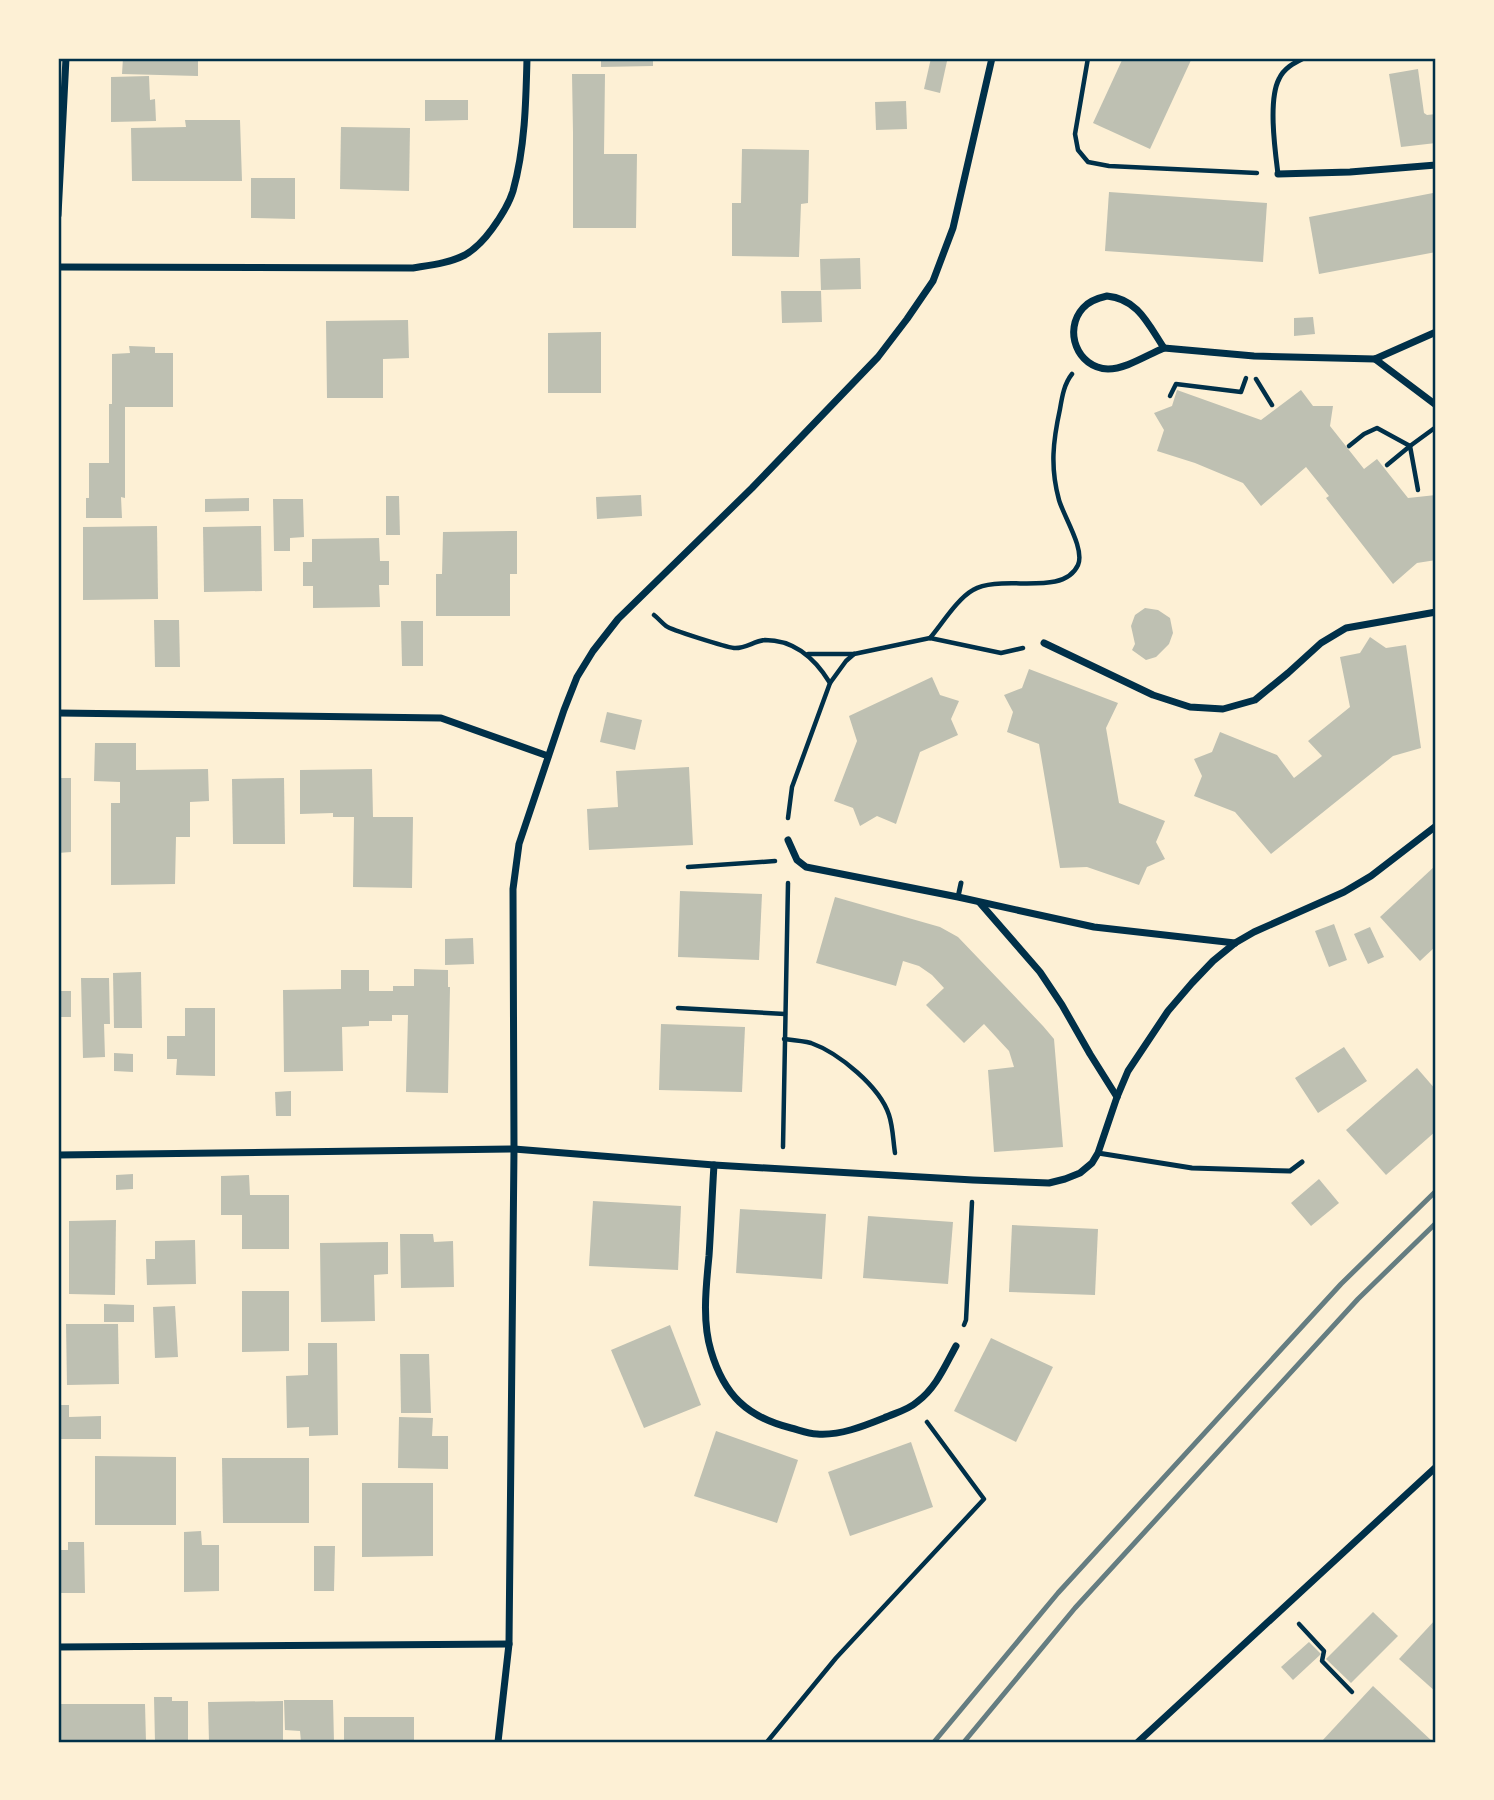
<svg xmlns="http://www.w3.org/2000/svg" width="1494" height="1800" viewBox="0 0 1494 1800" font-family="'Work Sans',sans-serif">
<rect width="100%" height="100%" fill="#fdf0d5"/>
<g fill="#bec0b2">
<path d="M123,58H198V76L122,74Z"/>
<path d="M601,58H653V66L601,67Z"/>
<path d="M931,58L947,61L940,93L924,89Z"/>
<path d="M1123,58H1192L1150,149L1093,123Z"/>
<path d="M1418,69L1424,113L1427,115L1436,114V143L1401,147L1389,74Z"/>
<path d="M572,74H605L604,154H637L636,228H573V133Z"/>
<path d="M149,76L150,100L155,99L156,121L111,122V77Z"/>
<path d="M425,100H468V120L425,121Z"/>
<path d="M906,101L907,129L876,130L875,102Z"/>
<path d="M185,120H240L242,181H132L131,128L186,127Z"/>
<path d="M341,127L410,128L409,191L340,189Z"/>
<path d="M742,149L809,150L808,203L801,204L799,257L732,256V203H741Z"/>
<path d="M251,178H295V219L251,218Z"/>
<path d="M1109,192L1267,203L1263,262L1105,251Z"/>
<path d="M1433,193L1436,211V252L1319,274L1309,217Z"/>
<path d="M860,258L861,289L821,290L820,259Z"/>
<path d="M781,291H821L822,322L782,323Z"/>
<path d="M1313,317L1315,334L1294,336V318Z"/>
<path d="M408,320L409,358L383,359V398H327L326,321Z"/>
<path d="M601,332V393H548V333Z"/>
<path d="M129,346L155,347V353H173V407H125V498L121,497L122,518H86V498H89V463H109V404H112V354L130,353Z"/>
<path d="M1177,390L1261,420L1301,390L1313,406H1333L1330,426L1364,469L1377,459L1408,498L1436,495V560L1417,563L1393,584L1326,498L1329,496L1306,467L1261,506L1243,483L1195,463L1157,451L1164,430L1154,413L1172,406Z"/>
<path d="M641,495L642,516L597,519L596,497Z"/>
<path d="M386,496H399L400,535H386Z"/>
<path d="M249,498V511L205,512V499Z"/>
<path d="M273,499H303L304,537L290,538V551H274Z"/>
<path d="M157,526L158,599L83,600V527Z"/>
<path d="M261,526L262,591L204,592L203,527Z"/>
<path d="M517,531V574H510V616H436V574H442L443,532Z"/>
<path d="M379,538L380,561H389V585H379L380,607L313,608V586H303V562H312V539Z"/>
<path d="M1145,608L1158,610L1170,618L1173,633L1169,644L1156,657L1146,660L1132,650L1135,644L1131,626L1135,615Z"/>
<path d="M154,620H179L180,667H155Z"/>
<path d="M401,621H423V666H402Z"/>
<path d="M1370,637L1386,648L1406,645L1421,748L1393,756L1271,854L1235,812L1194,796L1202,776L1194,759L1212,752L1220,732L1277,755L1294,778L1322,756L1308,741L1350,707L1340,657L1360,653Z"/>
<path d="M1029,669L1118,703L1106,728L1119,803L1165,821L1156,842L1165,859L1147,867L1139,885L1087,867L1060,868L1039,744L1007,732L1013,712L1004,695L1022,688Z"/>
<path d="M932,677L940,695L959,701L951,719L958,735L920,752L896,824L877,816L860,826L853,808L834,801L857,741L849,716Z"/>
<path d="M607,712L642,720L635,750L600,742Z"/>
<path d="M95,743H136V770L208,769L209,801L190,802V837H176L175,884L111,885V803H120V782L94,781Z"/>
<path d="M689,767L693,845L589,850L587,809L618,807L616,771Z"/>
<path d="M372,769L373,817H413L412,888L353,887L354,817H333V813L300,814V770Z"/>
<path d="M58,778H71V852L58,853Z"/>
<path d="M284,778L285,844H233L232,779Z"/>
<path d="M1435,866L1436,946L1420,961L1380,917Z"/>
<path d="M680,891L762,894L759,960L678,957Z"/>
<path d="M835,897L940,927L958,937L1043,1026L1054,1039L1063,1147L994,1152L988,1070L1014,1067L1009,1051L984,1024L964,1043L926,1005L944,988L932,975L919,966L903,961L896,986L816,963Z"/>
<path d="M1334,924L1347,960L1329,967L1315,931Z"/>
<path d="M1370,927L1384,957L1368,964L1354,934Z"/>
<path d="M473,938L474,964L445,965V939Z"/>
<path d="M414,969L448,970V987H450L448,1093L406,1092L408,1015H392V1021H369V1026L342,1027L343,1071L284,1072L283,990L341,989V970H369V991H393V986H414Z"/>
<path d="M141,972L142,1028H114L113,973Z"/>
<path d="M81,978H109L110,1024H104L105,1057L83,1058Z"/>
<rect x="58" y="991" width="13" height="26"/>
<path d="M185,1008H215V1076L176,1075L177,1059H167V1036H185Z"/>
<path d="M661,1024L745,1027L742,1092L659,1090Z"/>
<path d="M1344,1047L1367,1081L1318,1113L1295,1078Z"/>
<path d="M114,1053L133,1054V1072L114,1071Z"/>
<path d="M1417,1068L1436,1090V1131L1386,1175L1346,1130Z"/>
<path d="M291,1091V1116H276L275,1092Z"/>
<path d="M133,1174V1189L116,1190V1175Z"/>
<path d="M249,1175L250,1195H289V1249H242V1215H221V1176Z"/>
<path d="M1319,1179L1339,1203L1311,1226L1291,1203Z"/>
<path d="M593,1201L681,1206L678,1270L589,1266Z"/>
<path d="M740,1209L826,1214L822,1279L736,1273Z"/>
<path d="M868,1216L953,1222L948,1284L863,1278Z"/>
<path d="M116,1220L115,1295L69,1294V1221Z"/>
<path d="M1012,1225L1098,1229L1095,1295L1009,1292Z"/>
<path d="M400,1234H433L434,1242L453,1241L454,1287L401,1288Z"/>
<path d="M195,1240L196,1284L147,1285L146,1259H155V1241Z"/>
<path d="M388,1242V1274L374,1275L375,1321L321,1322L320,1243Z"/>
<path d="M242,1291H289V1351L242,1352Z"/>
<path d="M104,1304L134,1305V1322H104Z"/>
<path d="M175,1306L178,1357L155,1358L153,1307Z"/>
<path d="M66,1324H118L119,1384L67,1385Z"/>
<path d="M670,1325L701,1405L644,1428L611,1350Z"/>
<path d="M991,1338L1053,1367L1016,1442L954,1411Z"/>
<path d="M308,1343H337L338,1435L309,1436V1427L287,1428L286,1376L308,1375Z"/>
<path d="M400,1354H429L431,1413H401Z"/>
<path d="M58,1405H69V1417L101,1416V1439H58Z"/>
<path d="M399,1417L433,1418L432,1436H448V1469L398,1468Z"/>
<path d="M716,1431L798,1460L777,1523L694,1496Z"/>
<path d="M911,1442L933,1507L850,1536L828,1472Z"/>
<path d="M95,1456L176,1457V1525H95Z"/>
<path d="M222,1458H309V1523H223Z"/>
<path d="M362,1483H433V1556L362,1557Z"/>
<path d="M201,1531L202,1545H219V1591L184,1592V1532Z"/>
<path d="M68,1542H84L85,1593H58V1550H68Z"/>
<path d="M314,1546H335L334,1591H314Z"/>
<path d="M1373,1612L1398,1636L1351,1683L1326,1659Z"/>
<path d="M1436,1619V1692L1399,1659Z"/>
<path d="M1309,1642L1321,1654L1293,1680L1281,1667Z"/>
<path d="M1373,1686L1433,1742H1321Z"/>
<path d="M154,1697H172V1701H188V1742H155Z"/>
<path d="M284,1700H333L334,1742H301L300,1731L285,1730Z"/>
<path d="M283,1701V1742H209L208,1702Z"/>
<path d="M58,1704H145L146,1742H58Z"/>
<rect x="344" y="1717" width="70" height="25"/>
</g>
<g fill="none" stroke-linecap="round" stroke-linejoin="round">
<g stroke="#003049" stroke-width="4.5">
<path d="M1088,58L1075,134L1078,150L1088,162L1109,166L1257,173"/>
<path d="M1256,379L1272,405"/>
<path d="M1170,396L1176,384L1241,392L1246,378"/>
<path d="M1349,446L1364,434L1377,428L1410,446L1436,427"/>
<path d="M1387,465L1410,446L1418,490"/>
<path d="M654,615C658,618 662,623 666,626C671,630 726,647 734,648C745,649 754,641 765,640C795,640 816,660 830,683L792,787L788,818"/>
<path d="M930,638C942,624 957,599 973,590C1001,573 1063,598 1078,565C1085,549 1064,517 1059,500C1050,467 1053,441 1060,409C1062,397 1064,384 1072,374"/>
<path d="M808,654H854L930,638L1001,653L1023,648"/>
<path d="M830,683L846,661L854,654"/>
<path d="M688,867L775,861"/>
<path d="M678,1008L785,1014"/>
<path d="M784,1039C793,1040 803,1041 811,1043C839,1053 880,1087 889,1115C893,1127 893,1140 895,1153"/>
<path d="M783,1147L788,883"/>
<path d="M964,1325L966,1320L972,1202"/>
<path d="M1299,1624L1324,1651L1322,1661L1352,1692"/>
<path d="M767,1742L836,1658L984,1499L927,1422"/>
</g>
<g stroke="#003049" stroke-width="5">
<path d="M1278,174C1275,150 1268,100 1279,79C1284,68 1294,63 1304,58"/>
<path d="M958,897L961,883"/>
<path d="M1098,1153L1192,1168L1290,1171L1302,1162"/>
</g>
<g stroke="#003049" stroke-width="7">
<path d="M1278,174L1350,172L1436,165"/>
<path d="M58,215L66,58"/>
<path d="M58,267L413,268C431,265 449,263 465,255C477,248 484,240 492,229C500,218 509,204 513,191C525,148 526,102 527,58"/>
<path d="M1107,296C1138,299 1148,324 1164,348C1147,355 1126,369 1108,369C1077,368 1063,330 1083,308C1089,301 1098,298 1107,296Z"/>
<path d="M1164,348L1254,356L1375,359L1436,332"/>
<path d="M1375,359L1436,405"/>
<path d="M1044,643L1153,695L1190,707L1223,709L1255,700L1288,673L1321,643L1346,628L1436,612"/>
<path d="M58,713L441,718L548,756"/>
<path d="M788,840L797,860L806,867L958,897L1094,927L1235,943"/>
<path d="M980,903L1040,972L1062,1005L1090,1054L1117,1097"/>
<path d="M58,1155L514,1149L714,1165L973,1180L1049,1183L1065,1179L1080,1173L1092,1163L1098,1153L1117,1097L1128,1071L1168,1011L1192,983L1213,961L1235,943L1254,932L1344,892L1371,876L1436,826"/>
<path d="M714,1165C712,1196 711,1226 709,1256C706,1287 702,1321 711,1351C724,1395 747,1417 791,1428C799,1430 808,1434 817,1434C839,1436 864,1426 884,1418C895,1413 908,1410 917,1402C936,1388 945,1366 956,1346"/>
<path d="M58,1647L509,1644"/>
<path d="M498,1742L509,1644L514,1149L513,889L519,844L564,710L577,677L593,651L618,619L752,488L878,357L907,319L933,281L953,228L992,58"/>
<path d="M1138,1742L1436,1467"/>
</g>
<g stroke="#657d81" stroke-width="5">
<path d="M934,1742L1058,1593L1341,1284L1436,1191"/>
<path d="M964,1742L1075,1608L1358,1299L1436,1223"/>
</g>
</g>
<rect width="1494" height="1800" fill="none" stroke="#fdf0d5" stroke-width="119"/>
<rect x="60" y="60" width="1374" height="1681" fill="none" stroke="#003049" stroke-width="2.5"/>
</svg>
